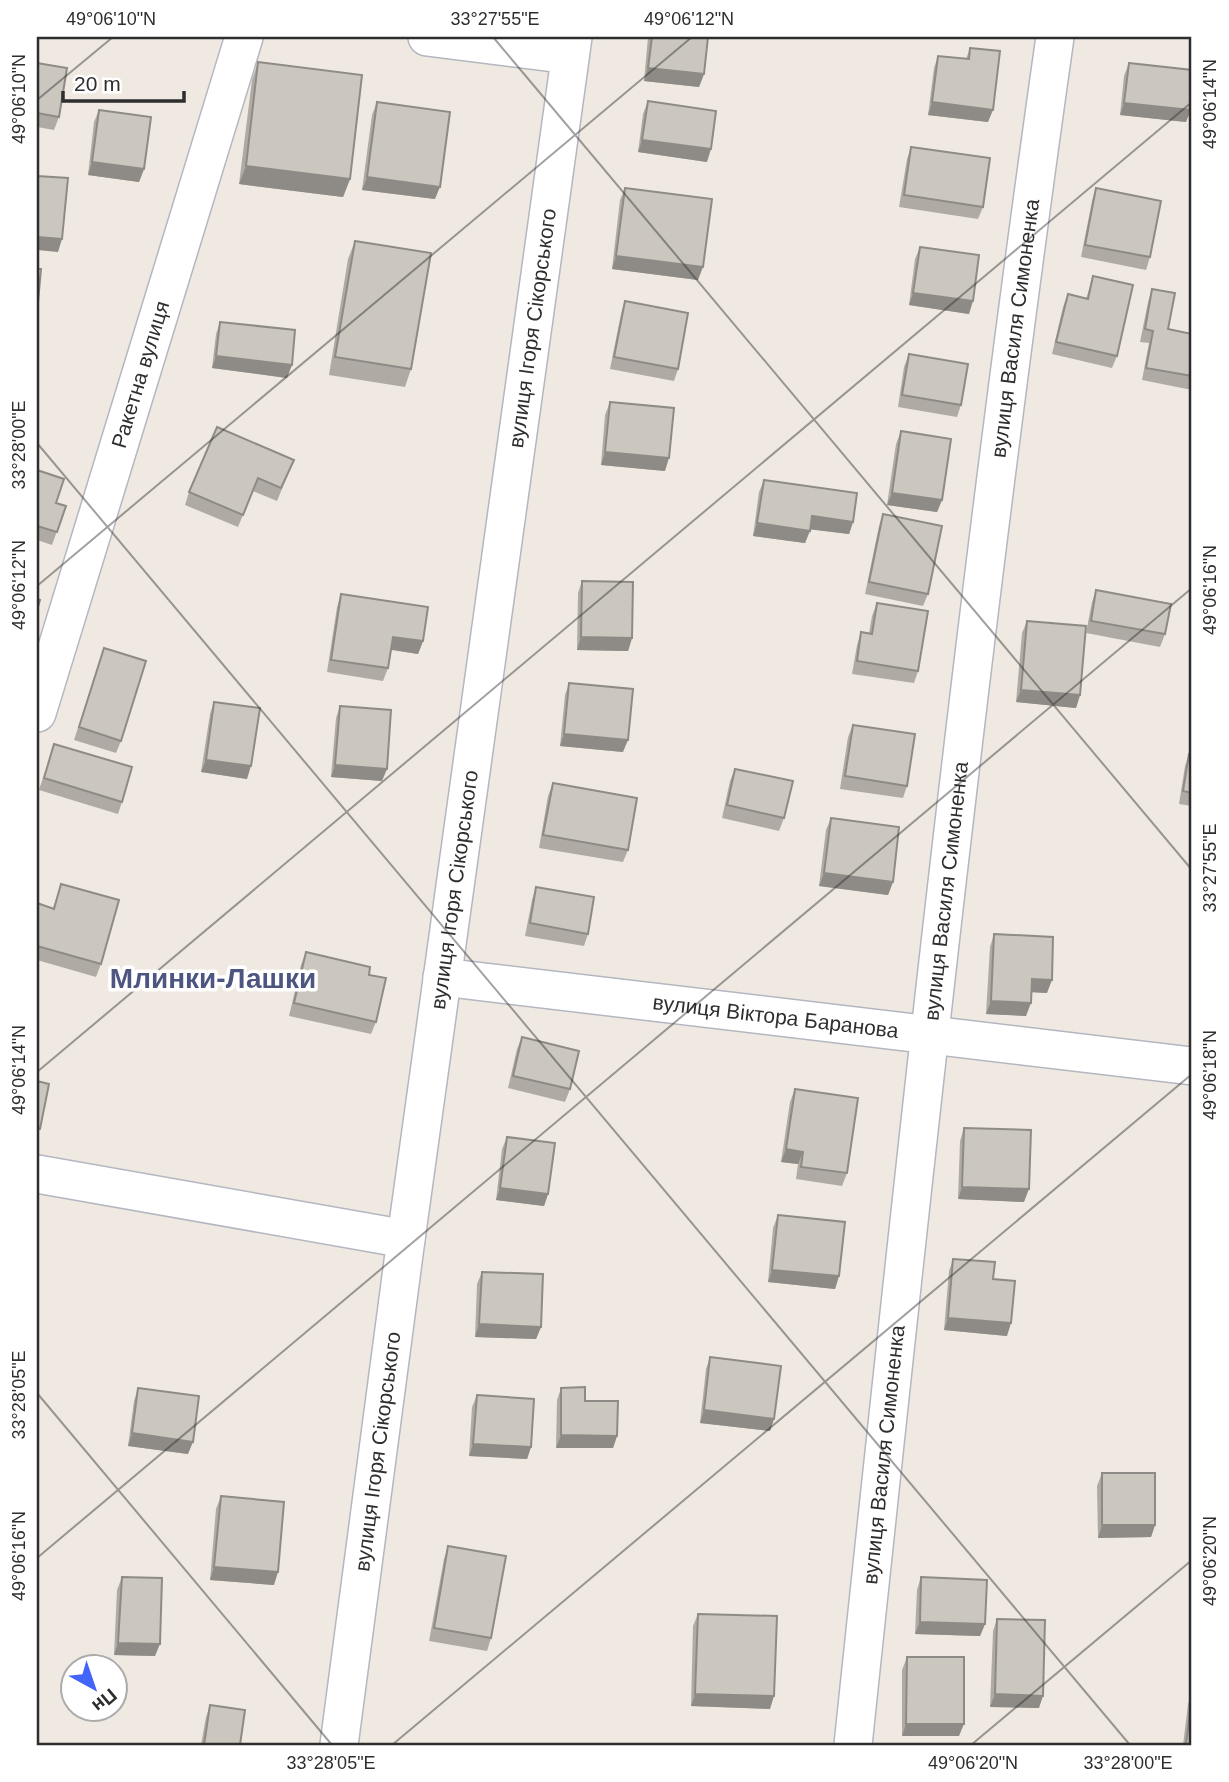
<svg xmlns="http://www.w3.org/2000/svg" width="1229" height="1782" viewBox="0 0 1229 1782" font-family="Helvetica,sans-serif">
<rect width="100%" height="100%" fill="#efe9e1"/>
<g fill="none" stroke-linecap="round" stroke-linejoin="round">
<g stroke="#b4b7c1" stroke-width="40">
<g id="minor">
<path d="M427,37L570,55"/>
<path id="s1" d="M37,713L244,37"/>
<path id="s2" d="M442,977L1192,1066"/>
<path d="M37,1174L406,1239"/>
<path id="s3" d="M339,1745L406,1239L573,37"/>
<path id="s4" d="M853,1745C913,1175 974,605 1055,37"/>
</g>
</g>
<use href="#minor" stroke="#fff" stroke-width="37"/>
</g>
<g fill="#afaba4">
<path d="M648,37H708L704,74L699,87L644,81Z"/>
<path d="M970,48L988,122L928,115L934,68L938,56L966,59Z"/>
<path d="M258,62L350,179L343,197L239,184L252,80Z"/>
<path d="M37,63L59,117L54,130L37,127Z"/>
<path d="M1129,63L1186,122L1120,115L1124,76Z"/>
<path d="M648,101L707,162L638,152L643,114Z"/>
<path d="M377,102L435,199L362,190L372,115Z"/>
<path d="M99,110L144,169L139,182L88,175L94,122Z"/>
<path d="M911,147L983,207L978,219L899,207L907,159Z"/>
<path d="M625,188L698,280L612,269L620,200Z"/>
<path d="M1096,188L1150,257L1146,270L1081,257L1092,201Z"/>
<path d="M355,241L411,369L405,387L329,375L348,259Z"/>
<path d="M920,247L969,314L909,305L915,259Z"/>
<path d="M1093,276L1117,356L1112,368L1052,354L1063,307L1068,294L1086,299Z"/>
<path d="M1152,289L1168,329L1192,334V390L1142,380L1149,343L1140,342L1148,302Z"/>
<path d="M625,301L678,369L674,381L610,369L621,314Z"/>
<path d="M220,322L287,378L212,368L216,334Z"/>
<path d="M909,354L961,405L957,417L898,407L904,367Z"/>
<path d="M610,402L665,471L601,465L605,415Z"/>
<path d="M901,431L942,500L937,512L887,505L896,444Z"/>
<path d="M294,460L277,501L253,491L238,527L185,505L189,492Z"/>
<path d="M37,470L56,503L66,506L52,545L37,540Z"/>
<path d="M764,480L853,522L849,534L810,529L805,543L753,536L759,492Z"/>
<path d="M883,514L928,594L923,606L865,594L879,526Z"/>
<path d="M582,581L632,638L628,651L577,650L578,593Z"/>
<path d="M1096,590L1165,634L1160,647L1086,633L1092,602Z"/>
<path d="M341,594L423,641L418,654L391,650L388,668L383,681L327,672L337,607Z"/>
<path d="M877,603L918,671L914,683L852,674L857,645L861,632L869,633L872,616Z"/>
<path d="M1027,621L1080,695L1076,708L1016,702L1022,633Z"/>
<path d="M104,648L121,741L116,753L74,740Z"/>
<path d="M569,683L623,752L560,746L565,695Z"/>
<path d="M214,702L247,779L201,772L210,714Z"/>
<path d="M340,706L382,781L331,777L336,718Z"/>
<path d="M853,725L907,786L903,798L840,789L848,737Z"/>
<path d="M54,744L122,802L118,814L39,790Z"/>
<path d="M1189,754H1192V806L1179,804L1185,766Z"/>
<path d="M735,769L784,818L779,831L722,818L730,781Z"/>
<path d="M553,783L628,850L623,862L539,848L548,796Z"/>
<path d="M831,818L893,882L888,895L819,886L826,830Z"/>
<path d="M61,884L101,964L96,977L37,960V903L53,908Z"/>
<path d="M536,887L588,934L584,946L525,936L532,900Z"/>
<path d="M994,934L1047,993L1031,992L1026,1016L986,1014L990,947Z"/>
<path d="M306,952L369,975L376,1022L371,1034L289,1016L301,965Z"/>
<path d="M522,1037L570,1089L565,1102L508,1088L517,1049Z"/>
<path d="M795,1089L847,1173L842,1186L796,1179L798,1164L781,1162L790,1102Z"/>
<path d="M964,1128L1024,1202L958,1199L960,1141Z"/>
<path d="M507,1137L548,1194L544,1206L496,1200L502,1149Z"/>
<path d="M778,1215L839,1276L835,1289L768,1282L773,1228Z"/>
<path d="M953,1259L993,1279L1007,1336L944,1330L949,1271Z"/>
<path d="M482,1272L541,1327L536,1339L475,1337L477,1284Z"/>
<path d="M710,1357L774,1419L770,1431L700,1423L706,1369Z"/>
<path d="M138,1388L188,1454L128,1446L134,1401Z"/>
<path d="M561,1388L585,1401L617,1436L613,1448H556L557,1400Z"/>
<path d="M477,1395L531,1447L527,1459L469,1456L472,1407Z"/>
<path d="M1102,1473L1155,1525L1151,1537L1098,1538L1097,1486Z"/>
<path d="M221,1496L274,1585L210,1580L216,1509Z"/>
<path d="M448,1546L491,1638L487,1651L429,1641L444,1559Z"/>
<path d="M122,1577L155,1656L114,1655L117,1590Z"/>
<path d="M921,1577L985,1624L980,1636L915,1634L917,1590Z"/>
<path d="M698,1614L770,1709L691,1706L693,1626Z"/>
<path d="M997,1619L1039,1708L990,1707L993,1631Z"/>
<path d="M907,1657L959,1736H902V1670Z"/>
<path d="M1192,1693V1745H1183L1188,1704Z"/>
<path d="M210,1705L240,1745H201L206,1717Z"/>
</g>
<g fill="#8e8b86">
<path d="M648,68L704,74L699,87L644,81Z"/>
<path d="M932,102L993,110L988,122L928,115Z"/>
<path d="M1124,103L1191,110L1186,122L1120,115Z"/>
<path d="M642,140L711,149L707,162L638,152Z"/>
<path d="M92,162L144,169L139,182L88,175Z"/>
<path d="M246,166L350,179L343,197L239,184Z"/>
<path d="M367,177L440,187L435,199L362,190Z"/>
<path d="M37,237L62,239L58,252L37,250Z"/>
<path d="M616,256L703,267L698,280L612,269Z"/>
<path d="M913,293L973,301L969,314L909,305Z"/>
<path d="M216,356L292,365L287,378L212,368Z"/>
<path d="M605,452L669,458L665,471L601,465Z"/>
<path d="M892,493L942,500L937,512L887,505Z"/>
<path d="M812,516L853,522L849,534L807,529Z"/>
<path d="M757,523L810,531L805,543L753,536Z"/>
<path d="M393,637L423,641L418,654L388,649Z"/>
<path d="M581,637L632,638L628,651L577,650Z"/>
<path d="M1021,690L1080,695L1076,708L1016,702Z"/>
<path d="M564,734L628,740L623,752L560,746Z"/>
<path d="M206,760L251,766L247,779L201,772Z"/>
<path d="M335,765L387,769L382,781L331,777Z"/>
<path d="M824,873L893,882L888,895L819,886Z"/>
<path d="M1032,979L1052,980L1047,993L1028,992Z"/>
<path d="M991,1001L1031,1003L1026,1016L986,1014Z"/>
<path d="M786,1149L803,1152L798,1164L781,1162Z"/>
<path d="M962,1187L1029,1189L1024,1202L958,1199Z"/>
<path d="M500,1188L548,1194L544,1206L496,1200Z"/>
<path d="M772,1270L839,1276L835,1289L768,1282Z"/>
<path d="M948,1318L1011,1323L1007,1336L944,1330Z"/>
<path d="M479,1324L541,1327L536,1339L475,1337Z"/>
<path d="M704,1410L774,1419L770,1431L700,1423Z"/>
<path d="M132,1433L193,1442L188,1454L128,1446Z"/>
<path d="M561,1435L617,1436L613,1448H556Z"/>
<path d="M473,1444L531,1447L527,1459L469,1456Z"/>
<path d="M1102,1525H1155L1151,1537L1098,1538Z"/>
<path d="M214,1567L278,1572L274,1585L210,1580Z"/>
<path d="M920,1622L985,1624L980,1636L915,1634Z"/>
<path d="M118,1643L160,1644L155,1656L114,1655Z"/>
<path d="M695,1694L774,1696L770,1709L691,1706Z"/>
<path d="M995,1694L1043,1696L1039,1708L990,1707Z"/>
<path d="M906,1724H964L959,1736H902Z"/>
</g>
<g fill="#cbc7bf" stroke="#8e8b86" stroke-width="2">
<path d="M652,37H708L704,74L648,68Z"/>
<path d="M970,48L1000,51L993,110L932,102L938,56L969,59Z"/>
<path d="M258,62L362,75L350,179L246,166Z"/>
<path d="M37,63L67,68L59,117L37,113Z"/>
<path d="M1129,63L1192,70V96L1191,110L1124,103Z"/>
<path d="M648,101L716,111L711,149L642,140Z"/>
<path d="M377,102L450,112L440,187L367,177Z"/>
<path d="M99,110L151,117L144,169L92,162Z"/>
<path d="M911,147L990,158L983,207L904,195Z"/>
<path d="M37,176L68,178L62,239L37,237Z"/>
<path d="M625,188L712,199L703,267L616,256Z"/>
<path d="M1096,188L1161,201L1150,257L1085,245Z"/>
<path d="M355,241L431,253L411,369L335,357Z"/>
<path d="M920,247L979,255L973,301L913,293Z"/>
<path d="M37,269H41L37,313Z"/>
<path d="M1093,276L1133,285L1117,356L1056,342L1068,294L1088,299Z"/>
<path d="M1152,289L1175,293L1168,329L1192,334V376L1146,368L1153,331L1145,329Z"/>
<path d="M625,301L688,313L678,369L614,357Z"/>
<path d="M220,322L295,330L292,365L216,356Z"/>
<path d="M909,354L968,364L961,405L902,395Z"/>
<path d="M610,402L674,408L669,458L605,452Z"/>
<path d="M217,427L294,460L281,488L258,478L243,515L189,492Z"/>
<path d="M901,431L951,439L942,500L892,493Z"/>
<path d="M37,470L64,479L56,503L66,506L57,532L37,526Z"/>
<path d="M764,480L857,493L853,522L812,516L810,531L757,523Z"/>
<path d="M883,514L942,526L928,594L869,582Z"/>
<path d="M582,581L633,582L632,638L581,637Z"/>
<path d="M1096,590L1171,604L1165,634L1091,621Z"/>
<path d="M341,594L428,607L423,641L393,637L388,668L331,660Z"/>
<path d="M37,599L40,600L37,610Z"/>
<path d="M877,603L928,611L918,671L857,661L861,632L872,634Z"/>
<path d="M1027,621L1086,626L1080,695L1021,690Z"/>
<path d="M104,648L146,661L121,741L79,727Z"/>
<path d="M569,683L633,689L628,740L564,734Z"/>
<path d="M214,702L260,708L251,766L206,760Z"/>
<path d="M340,706L391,710L387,769L335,765Z"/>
<path d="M853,725L915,734L907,786L845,776Z"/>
<path d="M54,744L132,767L122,802L44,778Z"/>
<path d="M1189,754H1192V793L1183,791Z"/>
<path d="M735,769L793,781L784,818L727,805Z"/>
<path d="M553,783L637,798L628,850L543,835Z"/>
<path d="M831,818L899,827L893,882L824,873Z"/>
<path d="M61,884L119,900L101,964L37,946V903L54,909Z"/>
<path d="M536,887L594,897L588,934L530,923Z"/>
<path d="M994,934L1053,937L1052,980L1032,979L1031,1003L991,1001Z"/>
<path d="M306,952L370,967L369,975L386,978L376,1022L294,1003Z"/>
<path d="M522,1037L579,1051L570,1089L513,1076Z"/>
<path d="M37,1081L49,1084L40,1129H37Z"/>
<path d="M795,1089L858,1098L847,1173L801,1167L803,1152L786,1149Z"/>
<path d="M964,1128L1031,1130L1029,1189L962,1187Z"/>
<path d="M507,1137L555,1143L548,1194L500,1188Z"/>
<path d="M778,1215L845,1222L839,1276L772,1270Z"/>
<path d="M953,1259L995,1262L993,1279L1015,1281L1011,1323L948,1318Z"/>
<path d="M482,1272L543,1274L541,1327L479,1324Z"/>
<path d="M710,1357L781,1366L774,1419L704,1410Z"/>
<path d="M585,1387V1401H618L617,1436L561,1435V1388Z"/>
<path d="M138,1388L199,1396L193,1442L132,1433Z"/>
<path d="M477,1395L534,1399L531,1447L473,1444Z"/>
<rect x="1102" y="1473" width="53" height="52"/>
<path d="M221,1496L284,1502L278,1572L214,1567Z"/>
<path d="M448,1546L506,1556L491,1638L434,1628Z"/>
<path d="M122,1577L162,1578L160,1644L118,1643Z"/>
<path d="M921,1577L987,1580L985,1624L920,1622Z"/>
<path d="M698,1614L777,1616L774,1696L695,1694Z"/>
<path d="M997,1619L1045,1620L1043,1696L995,1694Z"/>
<path d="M907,1657H964V1724H906Z"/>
<path d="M1192,1694V1745H1186Z"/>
<path d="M210,1705L245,1710L240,1745H204Z"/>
</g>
<path fill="none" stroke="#2e2e2e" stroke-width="2" stroke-opacity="0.45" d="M493,37L1192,870M37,100L113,37M37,443L1130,1745M37,586L692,37M37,1072L1192,102M37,1393L332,1745M37,1558L1192,588M392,1745L1192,1074M971,1745L1192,1560"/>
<g text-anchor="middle" stroke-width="7" stroke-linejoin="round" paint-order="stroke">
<g font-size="21" fill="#2e2e2e" stroke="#fff">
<text dy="7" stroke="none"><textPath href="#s4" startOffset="1426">вулиця Василя Симоненка</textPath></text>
<text dy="7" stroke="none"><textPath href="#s3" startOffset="1430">вулиця Ігоря Сікорського</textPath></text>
<text dy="7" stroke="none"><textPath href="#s1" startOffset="354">Ракетна вулиця</textPath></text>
<text dy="7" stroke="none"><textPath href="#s4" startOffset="859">вулиця Василя Симоненка</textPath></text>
<text dy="7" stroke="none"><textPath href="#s3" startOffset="863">вулиця Ігоря Сікорського</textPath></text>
<text dy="7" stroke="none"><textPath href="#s2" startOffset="336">вулиця Віктора Баранова</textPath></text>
<text dy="7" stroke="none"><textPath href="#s3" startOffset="296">вулиця Ігоря Сікорського</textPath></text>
<text dy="7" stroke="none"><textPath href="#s4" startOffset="292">вулиця Василя Симоненка</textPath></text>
</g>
<g font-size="28" font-weight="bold" fill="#4d5680" stroke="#fff">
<text x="213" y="988">Млинки-Лашки</text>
</g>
</g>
<rect width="1229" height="1782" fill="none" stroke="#ffffff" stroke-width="77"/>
<g transform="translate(94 1688) rotate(140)"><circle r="33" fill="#ffffff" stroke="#ababab" stroke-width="2"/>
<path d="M0-5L12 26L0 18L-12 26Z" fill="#4264fb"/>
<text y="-10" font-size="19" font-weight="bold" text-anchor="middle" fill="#2e2e2e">Пн</text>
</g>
<path d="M63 91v10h121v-10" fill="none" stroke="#2e2e2e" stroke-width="3.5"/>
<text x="74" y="91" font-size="21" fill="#2e2e2e" stroke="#ffffff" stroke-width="5" paint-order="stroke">20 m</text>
<rect x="38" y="38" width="1152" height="1706" fill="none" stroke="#2e2e2e" stroke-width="2.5"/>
<g font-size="18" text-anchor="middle" fill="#2e2e2e">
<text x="111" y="25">49°06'10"N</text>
<text x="495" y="25">33°27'55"E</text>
<text x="689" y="25">49°06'12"N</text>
<text transform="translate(19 99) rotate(-90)" y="6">49°06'10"N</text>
<text transform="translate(1210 104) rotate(-90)" y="6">49°06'14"N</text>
<text transform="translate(19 445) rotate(-90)" y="6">33°28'00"E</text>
<text transform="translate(19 585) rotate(-90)" y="6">49°06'12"N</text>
<text transform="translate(1210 590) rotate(-90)" y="6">49°06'16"N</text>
<text transform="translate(1210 868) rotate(-90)" y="6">33°27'55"E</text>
<text transform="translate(19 1070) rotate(-90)" y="6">49°06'14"N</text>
<text transform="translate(1210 1075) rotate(-90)" y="6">49°06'18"N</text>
<text transform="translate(19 1395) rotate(-90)" y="6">33°28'05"E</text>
<text transform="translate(19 1556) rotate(-90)" y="6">49°06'16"N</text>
<text transform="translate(1210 1561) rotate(-90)" y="6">49°06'20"N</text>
<text x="331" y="1769">33°28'05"E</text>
<text x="973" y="1769">49°06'20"N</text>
<text x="1128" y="1769">33°28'00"E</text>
</g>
</svg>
